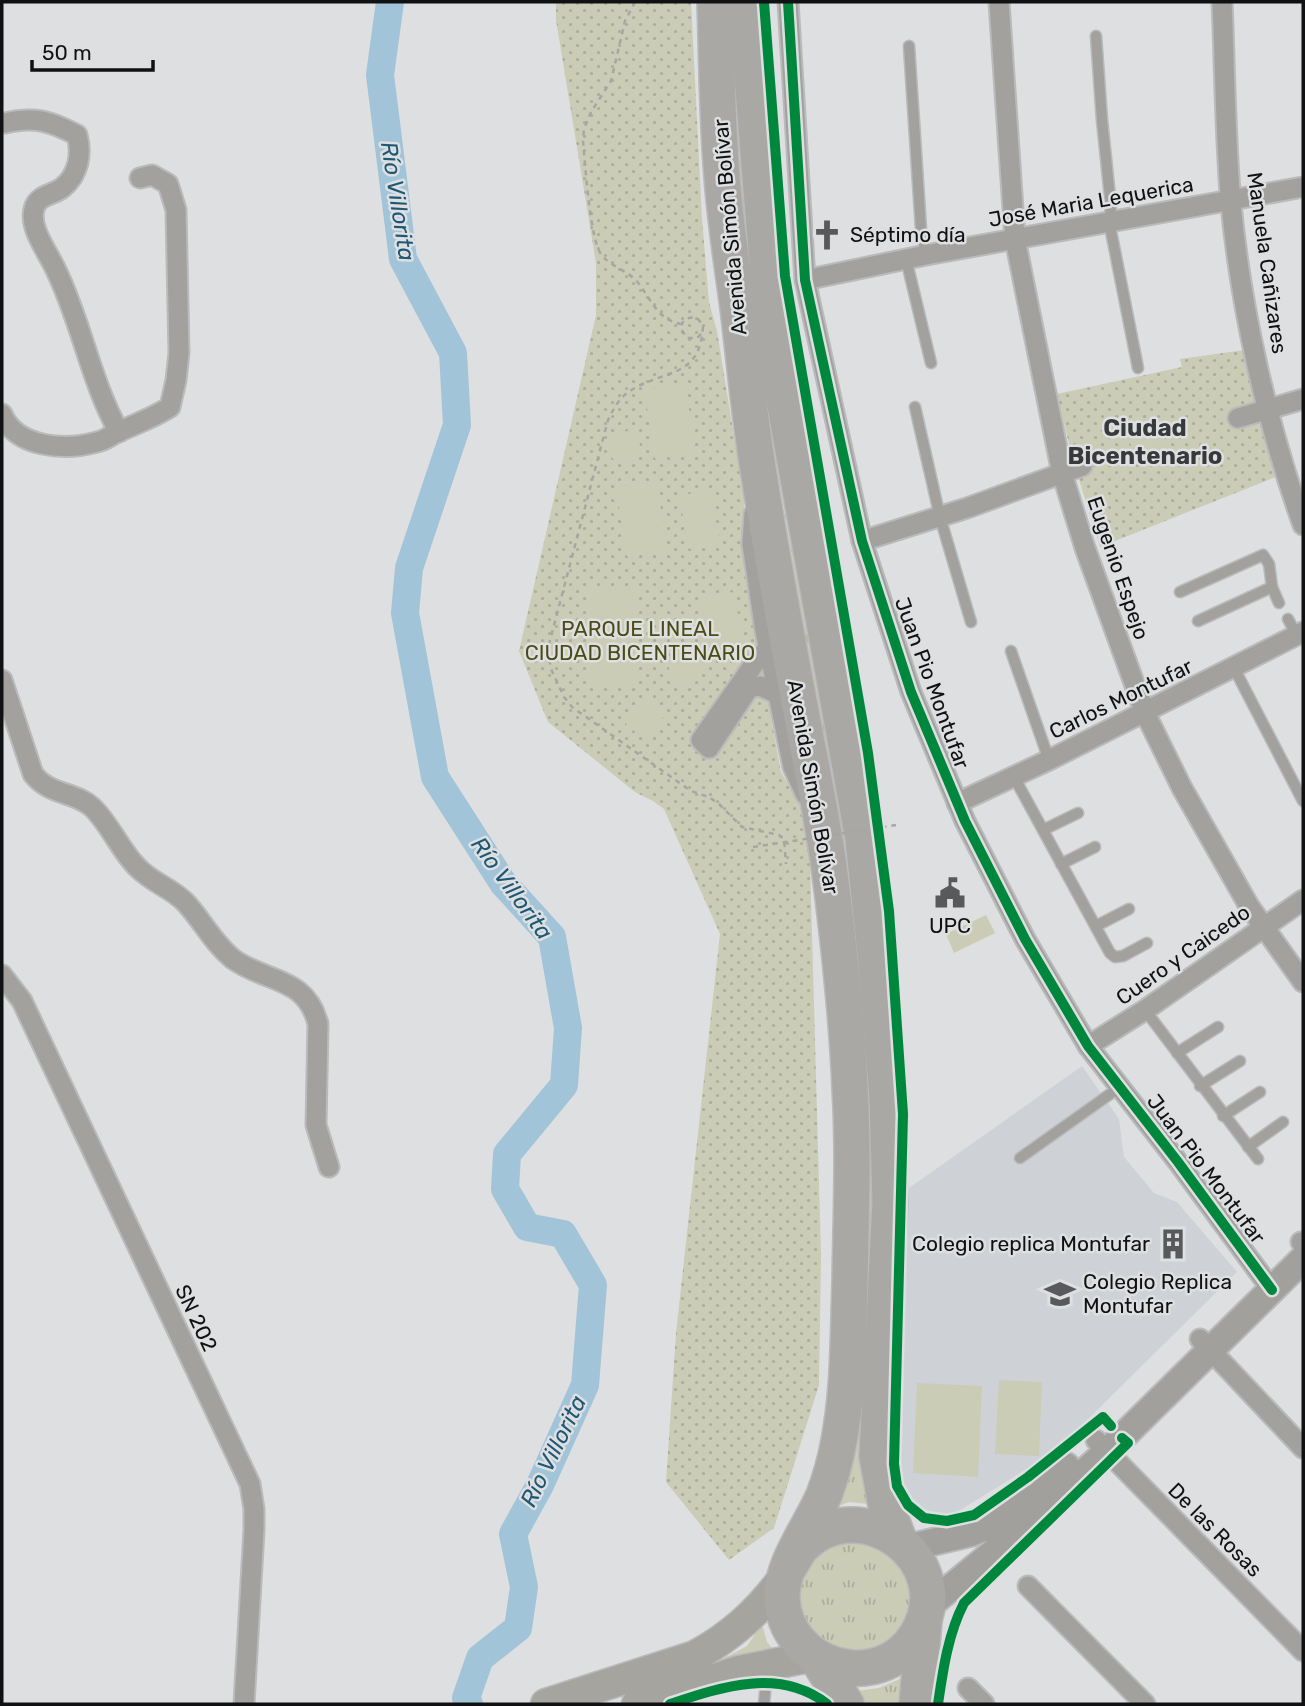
<svg xmlns="http://www.w3.org/2000/svg" width="1305" height="1706" viewBox="0 0 1305 1706" font-family="Rubik,sans-serif">
<defs>
<pattern id="grass-tufts" width="24" height="20" patternUnits="userSpaceOnUse" patternTransform="scale(1.75)"><rect width="24" height="20" fill="#caccb6"/><path d="M3 7l-1-3M5 7V3M7 7l1-3M15 17l-1-3M17 17v-4M19 17l1-3" fill="none" stroke="#acae9b"/></pattern>
<pattern id="park-dots" width="8" height="8" patternUnits="userSpaceOnUse" patternTransform="scale(1.75)"><rect width="8" height="8" fill="#caccb6"/><path d="M2 2h.1M6 6h.1" fill="none" stroke="#acae9b" stroke-width="1.8" stroke-linecap="round"/></pattern>
</defs>
<rect width="100%" height="100%" fill="#dedfe0"/>
<path fill="#ced2d7" d="M1082,1066L1119,1119L1124,1157L1154,1193L1177,1202L1237,1272L1090,1417L1043,1459L957,1512L937,1514L925,1509L911,1497L900,1475L909,1188Z"/>
<g fill="url(#grass-tufts)">
<path d="M729,2L844,806L877,1132L864,1470V1491L868,1504L849,1502L833,1508L868,1200L869,1132L862,1022L832,806L763,378L743,209Z"/>
<path d="M844,1535L904,1556L918,1617L874,1663L798,1634L794,1573Z"/>
<path d="M762,1624L767,1642L776,1653L702,1670L747,1646Z"/>
<path d="M902,1678V1704H864L856,1691L879,1688Z"/>
</g>
<g fill="url(#park-dots)">
<path d="M556,2H691L702,219L709,302L717,331L744,498V569L781,772L802,807L810,862L821,1255L819,1385L774,1528L729,1560L666,1482L676,1333L720,934L664,809L653,801L635,792L548,722L519,651L596,315V263L556,20Z"/>
<path d="M1245,350L1278,476L1100,547L1078,476L1090,473L1084,449L1071,452L1057,394L1182,367L1180,359Z"/>
</g>
<g fill="#caccb6">
<path d="M685,383L696,453L655,459L644,389Z"/>
<path d="M1159,421L1167,456L1135,463L1127,429Z"/>
<circle cx="624" cy="447" r="16"/>
<path d="M656,481L668,551L627,557L616,487Z"/>
<path d="M710,490L720,543L689,549L679,496Z"/>
<path d="M586,586L637,587L636,685H586Z"/>
<path d="M734,592L744,649L707,655L698,598Z"/>
<circle cx="685" cy="670" r="16"/>
<path d="M644,696L665,713L652,739L625,727L639,700Z"/>
<path d="M986,915L995,933L954,953L946,934Z"/>
<path d="M999,1380L1042,1382L1039,1456L995,1454Z"/>
<path d="M917,1383L982,1386L978,1477L913,1473Z"/>
</g>
<g fill="none" stroke-linecap="round" stroke-linejoin="round">
<path stroke="#a2c4d8" stroke-width="28" d="M390,2L380,75L403,259L453,353L457,425L409,568L405,613L435,777L503,883L552,937L568,1028L564,1085L507,1154L505,1189L527,1227L563,1234L593,1285L585,1385L540,1485L513,1534L524,1587L518,1628L480,1658L466,1698L469,1704"/>
<g stroke="#b9babb" stroke-width="13">
<g id="lane">
<path d="M1096,36L1102,120L1111,207L1109,221L1138,368"/>
<path d="M909,46L921,229L926,255"/>
<path d="M906,259L931,363"/>
<path d="M915,407L940,517L971,622"/>
<path d="M1180,592L1263,555L1269,564L1272,587L1279,603"/>
<path d="M1288,619L1297,636"/>
<path d="M1198,621L1272,587"/>
<path d="M1011,651L1049,760"/>
<path d="M1234,668L1303,801"/>
<path d="M1014,777L1110,953L1115,957L1123,956L1147,943"/>
<path d="M1043,830L1078,813"/>
<path d="M1061,864L1095,847"/>
<path d="M1096,926L1129,909"/>
<path d="M1145,1010L1258,1159"/>
<path d="M1177,1053L1218,1027"/>
<path d="M1200,1086L1240,1061"/>
<path d="M1223,1116L1260,1092"/>
<path d="M1248,1147L1283,1122"/>
<path d="M1020,1158L1120,1087"/>
<path d="M764,1704L767,1670"/>
</g>
</g>
<g stroke="#b9babb" stroke-width="23">
<g id="street">
<path d="M788,2L805,280L862,541L911,692L965,821L1025,939L1088,1046L1178,1162L1272,1290"/>
<path d="M999,2L1015,239L1062,473L1085,548L1145,713L1182,788L1249,906L1303,982"/>
<path d="M1222,2C1225,69 1225,137 1231,204C1241,310 1267,424 1303,525"/>
<path d="M5,123C35,116 50,121 77,135C82,153 79,175 62,188C53,195 37,195 34,209C29,228 47,251 55,268C81,320 90,380 119,432"/>
<path d="M805,280L926,255L1303,187"/>
<path d="M2,414C16,448 65,451 97,442C104,441 110,436 116,433C135,424 153,418 170,407L176,380L179,353L176,210L168,184L152,175L140,178"/>
<path d="M1238,418L1303,399"/>
<path d="M754,514L752,544L765,631L793,767L806,795"/>
<path d="M862,541L967,508L1082,466"/>
<path d="M769,648L757,660L701,740L709,748L749,688L760,686L780,695"/>
<path d="M2,680L33,774C50,796 74,791 92,807C110,824 120,850 137,867C151,882 171,888 185,902C202,920 213,943 233,959C266,983 306,976 318,1024L316,1125L329,1167"/>
<path d="M957,803L1049,760L1303,632"/>
<path d="M2,975L22,1001L250,1484L254,1509V1530L244,1704"/>
<path d="M1088,1046L1145,1010L1303,900"/>
<path d="M1301,1242L1303,1244"/>
<path d="M1200,1339L1303,1448"/>
<path d="M1096,1440L1303,1651"/>
<path d="M1028,1586L1145,1704"/>
<path d="M968,1688L984,1704"/>
</g>
</g>
<g stroke="#b9babb" stroke-width="30">
<g id="secondary">
<path d="M907,1548L971,1533L994,1524L1066,1466"/>
<path d="M926,1608L994,1552L1107,1452L1303,1259"/>
</g>
</g>
<g stroke="#b9babb" stroke-width="33">
<g id="primary">
<path d="M546,1704L695,1656C732,1636 759,1611 784,1577"/>
<path d="M637,1704L739,1671L814,1656"/>
</g>
</g>
<g stroke="#b9babb" stroke-width="38">
<g id="highway">
<path d="M715,2C717,60 717,118 722,176C725,220 732,264 738,308C745,366 750,423 760,481C773,565 789,649 805,733C814,780 824,827 830,874C839,944 847,1017 850,1088C854,1153 851,1218 850,1283C848,1337 849,1393 838,1446C835,1462 830,1479 824,1495C811,1526 781,1564 782,1598C785,1667 878,1695 916,1636C963,1561 858,1485 800,1549C796,1555 793,1561 789,1567"/>
<path d="M746,2L769,287L779,372L863,839L876,963L887,1098L890,1202L877,1456L886,1506L899,1540"/>
<path d="M816,1657L846,1704"/>
<path d="M917,1704L924,1621"/>
</g>
</g>
<g stroke="#a7a6a4" stroke-width="2.5" stroke-dasharray="5 5" stroke-linecap="butt">
<path d="M635,2L625,21L611,81L591,112L584,129L583,141C585,162 590,240 601,254C610,267 630,271 639,284C652,301 658,320 681,324"/>
<path d="M701,334L697,338H687L681,329C681,320 688,316 697,318L703,325C701,381 662,368 627,393C618,400 613,410 608,420L548,648L551,669L564,697L572,707L691,791L709,797L719,804L742,827L779,835L784,839L786,864"/>
</g>
<use href="#lane" stroke="#a2a19d" stroke-width="10"/>
<use href="#street" stroke="#a2a19d" stroke-width="19"/>
<use href="#secondary" stroke="#a2a09c" stroke-width="26"/>
<use href="#primary" stroke="#a5a49f" stroke-width="30"/>
<use href="#highway" stroke="#a9a8a4" stroke-width="35"/>
<path stroke="#a7a6a4" stroke-width="2.5" stroke-dasharray="5 5" stroke-linecap="butt" d="M753,847L896,825"/>
<g stroke="#dddfe1" stroke-width="15">
<g id="cycleway">
<path d="M764,2L785,276L868,753L889,911L903,1114L894,1464L897,1486L908,1505L924,1518L947,1521L974,1515L1028,1477L1103,1417L1111,1426"/>
<path d="M788,2L805,280L862,541L911,692L965,821L1025,939L1088,1046L1178,1162L1272,1290"/>
<path d="M670,1704C721,1687 779,1667 827,1704"/>
<path d="M938,1704C943,1670 948,1634 964,1603L1128,1443L1122,1438"/>
</g>
</g>
<use href="#cycleway" stroke="#00873e" stroke-width="10"/>
</g>
<defs>
<g id="church-bare" transform="scale(2.415)"><path d="M-1.2-6h2.4v3.5h3.3v2.4h-3.3V6h-2.4V-.1h-3.3v-2.4h3.3Z" fill="#58595a" stroke="#dddfe1" stroke-width="2.5" paint-order="stroke"/></g>
<g id="civic-bare" transform="scale(2.415)"><path d="M-.6-6.5H3V-4.5H.6V-3L4-1V1h2V6H-6V1h2V-1L-.6-3ZM-1.2 2.5V6h2.4V2.5Z" fill="#58595a" stroke="#dddfe1" stroke-width="2.5" paint-order="stroke"/></g>
<g id="building-bare" transform="scale(2.415)"><path d="M-4-6H4V6H1V3H-1V6H-4ZM-2.5-4.3h1.7v1.8h-1.7ZM.8-4.3h1.7v1.8H.8ZM-2.5-1h1.7V.8h-1.7ZM.8-1h1.7V.8H.8Z" fill="#58595a" stroke="#dddfe1" stroke-width="2.5" paint-order="stroke"/></g>
<g id="university-bare" transform="scale(2.415)"><path d="M0-5L7-2L0 1L-7-2ZM-4 1L0 2.5L4 1V4Q0 6-4 4Z" fill="#58595a" stroke="#dddfe1" stroke-width="2.5" paint-order="stroke"/></g>
</defs>
<g fill-rule="evenodd">
<use href="#church-bare" x="827" y="235"/>
<use href="#civic-bare" x="950" y="893"/>
<use href="#building-bare" x="1173" y="1244"/>
<use href="#university-bare" x="1060" y="1294"/>
</g>
<g text-anchor="middle" stroke-width="5" stroke-linejoin="round" paint-order="stroke">
<g font-size="21" fill="#101112" stroke="#dddfe1">
<text transform="translate(1091 202) rotate(-10)" y="7">José Maria Lequerica</text>
<text transform="translate(730 227) rotate(-95)" y="7">Avenida Simón Bolívar</text>
<text transform="translate(1267 263) rotate(82)" y="7">Manuela Cañizares</text>
<text transform="translate(1118 568) rotate(71)" y="7">Eugenio Espejo</text>
<text transform="translate(932 683) rotate(70)" y="7">Juan Pio Montufar</text>
<text transform="translate(1121 699) rotate(-26)" y="7">Carlos Montufar</text>
<text transform="translate(813 787) rotate(80)" y="7">Avenida Simón Bolívar</text>
<text transform="translate(1183 955) rotate(-35)" y="7">Cuero y Caicedo</text>
<text transform="translate(1206 1169) rotate(53)" y="7">Juan Pio Montufar</text>
<text transform="translate(196 1318) rotate(65)" y="7">SN 202</text>
<text transform="translate(1215 1530) rotate(45)" y="7">De las Rosas</text>
</g>
<g font-size="21" fill="#101112" stroke="#dddfe1" text-anchor="start">
<text x="850" y="242">Séptimo día</text>
<text x="950" y="933" text-anchor="middle">UPC</text>
<text x="1150" y="1251" text-anchor="end">Colegio replica Montufar</text>
<text x="1083" y="1289">Colegio Replica<tspan x="1083" dy="24">Montufar</tspan></text>
</g>
<g font-size="21" fill="#4a4c13" stroke="#dddfe1">
<text x="640" y="636">PARQUE LINEAL<tspan x="640" dy="24">CIUDAD BICENTENARIO</tspan></text>
</g>
<g font-size="23" font-style="italic" fill="#1e5875" stroke="#dddfe1">
<text transform="translate(398 201) rotate(81)" y="8">Río Villorita</text>
<text transform="translate(512 888) rotate(54)" y="8">Río Villorita</text>
<text transform="translate(553 1451) rotate(-64)" y="8">Río Villorita</text>
</g>
<g font-size="24" font-weight="bold" fill="#38393b" stroke="#dddfe1">
<text x="1145" y="436">Ciudad<tspan x="1145" dy="28">Bicentenario</tspan></text>
</g>
</g>
<rect width="1305" height="1706" fill="none" stroke="#101112" stroke-width="7"/>
<path d="M32 60v10h121v-10" fill="none" stroke="#101112" stroke-width="3.5"/>
<text x="42" y="60" font-size="21" fill="#101112" stroke="#dddfe1" stroke-width="5" paint-order="stroke">50 m</text>
</svg>
